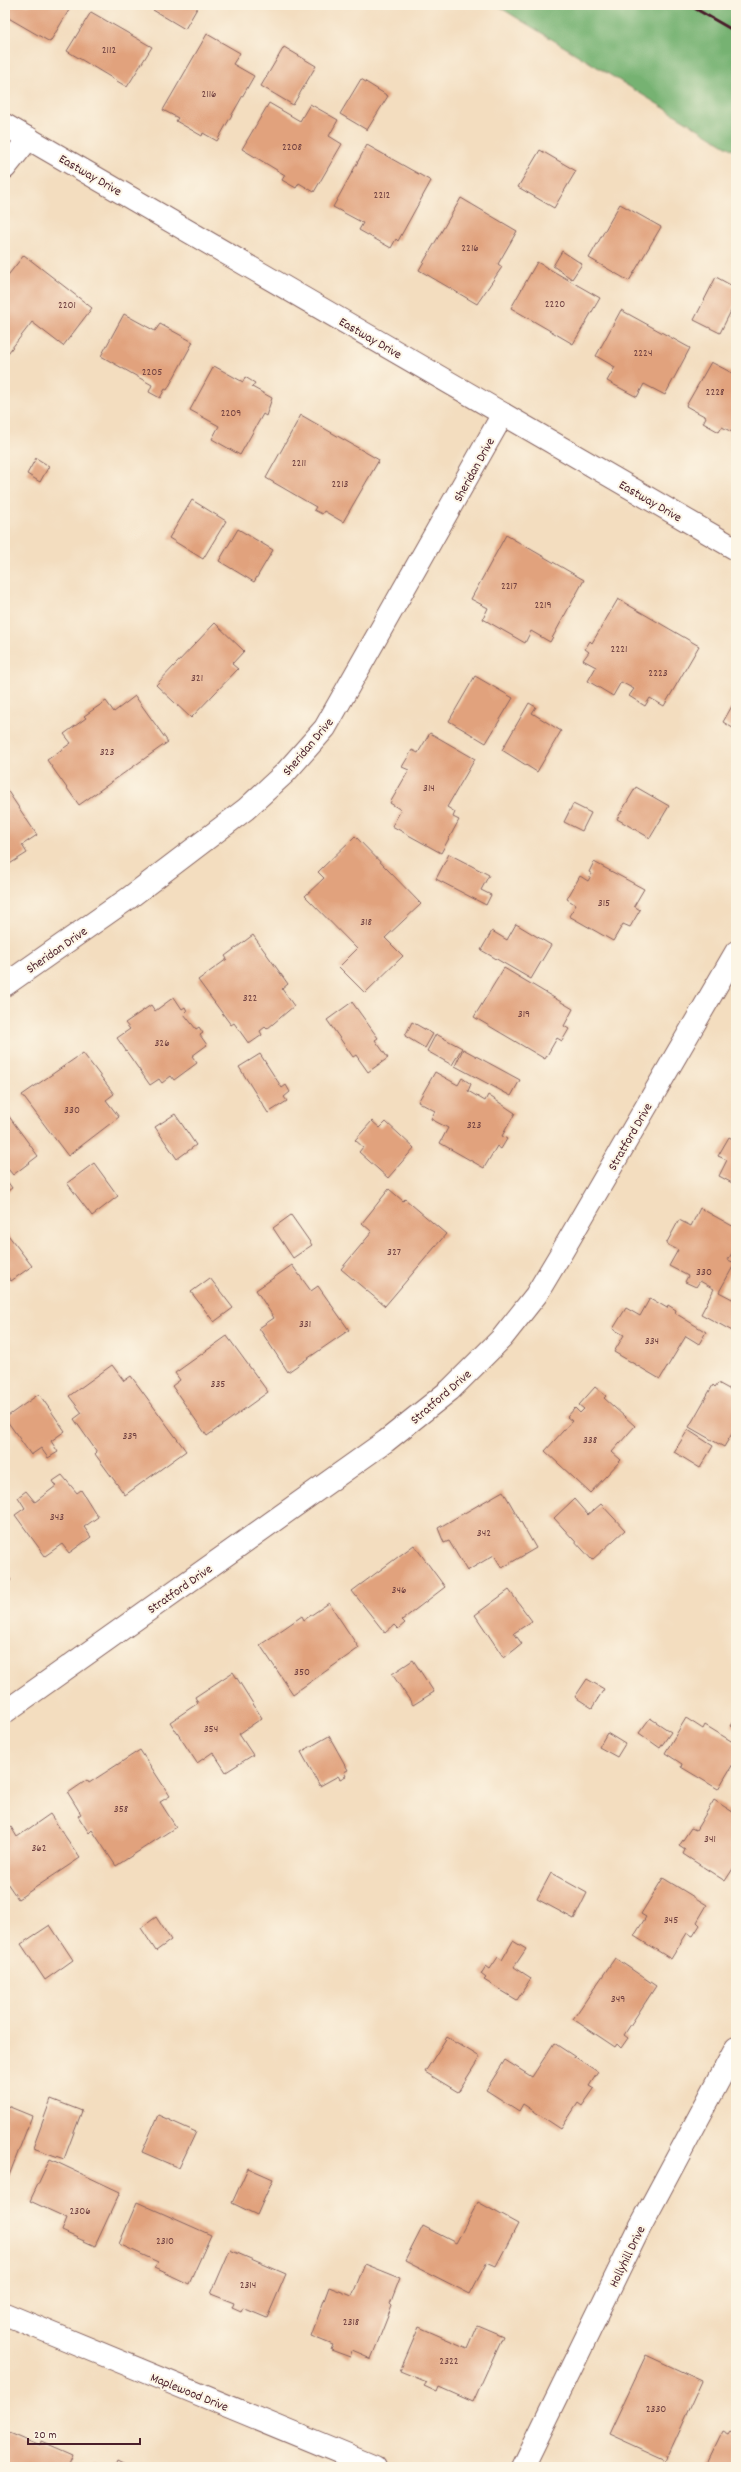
<svg xmlns="http://www.w3.org/2000/svg" width="741" height="2472" viewBox="0 0 741 2472" font-family="Dekko,sans-serif">
<rect width="100%" height="100%" fill="#fcf5e5"/>
<filter id="ink" filterUnits="userSpaceOnUse"><feTurbulence type="fractalNoise" baseFrequency=".025" numOctaves="2"/><feDisplacementMap in="SourceGraphic" scale="8" xChannelSelector="R" yChannelSelector="G"/><feConvolveMatrix kernelMatrix="1 2 1 2 8 2 1 2 1" color-interpolation-filters="sRGB"/></filter>
<filter id="wash" filterUnits="userSpaceOnUse"><feTurbulence type="fractalNoise" baseFrequency=".012" numOctaves="4" result="noise"/><feDisplacementMap in="SourceGraphic" scale="16" xChannelSelector="R" yChannelSelector="G"/><feGaussianBlur stdDeviation="0.9" result="paint"/><feColorMatrix in="noise" values="0 0 0 0 0 0 0 0 0 0 0 0 0 0 0 0 0 1.4 0 .05"/><feComposite in="paint" operator="in"/></filter>
<g filter="url(#wash)">
<rect width="100%" height="100%" fill="#f3ddbf"/>
<path fill="#76b272" stroke="#60684e" d="M496,5H736V152Z"/>
<g id="blocks">
<g fill="#e1a27d">
<path d="M9,5H72L50,42L5,16Z"/>
<path d="M155,5H199L185,29L153,10Z"/>
<path d="M91,12L152,47L127,87L67,51Z"/>
<path d="M207,34L240,53L233,64L254,76L217,141L203,133L202,136L176,121L178,118L163,110Z"/>
<path d="M284,47L316,66L293,105L261,86Z"/>
<path d="M361,79L388,96L367,130L340,114Z"/>
<path d="M269,103L300,121L310,104L338,120L329,136L342,144L314,192L299,183L296,188L282,180L285,175L242,149Z"/>
<path d="M367,145L431,181L398,241L396,239L391,248L359,230L363,223L333,207Z"/>
<path d="M540,150L576,171L554,208L518,187Z"/>
<path d="M461,198L517,231L498,264L502,267L477,304L419,270Z"/>
<path d="M620,204L661,227L629,281L589,258Z"/>
<path d="M562,251L582,264L572,279L553,266Z"/>
<path d="M24,255L92,308L63,346L32,322L5,357V279Z"/>
<path d="M537,262L600,298L573,344L511,308Z"/>
<path d="M716,277L736,288V301L720,333L694,320Z"/>
<path d="M621,310L690,348L665,395L644,384L637,397L607,381L615,367L596,356Z"/>
<path d="M124,314L155,331L160,324L193,342L167,390L165,389L160,398L149,392L152,385L101,356Z"/>
<path d="M711,362L736,375V434L722,427L719,432L703,423L706,417L686,406Z"/>
<path d="M214,366L243,382L245,377L255,383L252,387L272,398L266,416L263,414L240,455L212,439L219,426L190,410Z"/>
<path d="M301,415L379,460L343,522L324,511L322,514L314,510L316,507L266,478Z"/>
<path d="M36,458L49,466L40,482L27,474Z"/>
<path d="M192,500L226,521L203,559L169,538Z"/>
<path d="M238,529L273,550L254,582L219,561Z"/>
<path d="M506,535L584,580L550,642L531,631L525,643L483,619L488,608L471,599Z"/>
<path d="M618,599L699,646L664,706L650,698L645,706L629,696L634,689L621,682L613,696L588,681L596,667L583,660L589,652L585,649L590,641L592,643Z"/>
<path d="M215,623L244,651L232,664L238,669L191,718L156,685Z"/>
<path d="M475,676L513,698L486,743L449,721Z"/>
<path d="M135,696L168,742L79,805L47,760L71,743L64,734L86,718L84,716L106,701L114,712Z"/>
<path d="M736,699V730L723,722Z"/>
<path d="M529,703L536,707L532,713L561,731L537,772L502,750Z"/>
<path d="M430,733L475,759L447,807L455,812L453,817L459,820L441,853L392,826L401,810L390,803L409,770L402,767L412,750L418,753Z"/>
<path d="M5,787L37,835L22,845L27,853L8,865L5,860Z"/>
<path d="M636,787L669,806L650,838L617,819Z"/>
<path d="M573,804L591,813L582,831L564,822Z"/>
<path d="M355,836L421,904L385,938L403,956L365,993L339,967L357,949L305,896L324,878L318,872Z"/>
<path d="M449,854L489,875L481,890L491,895L486,905L436,879Z"/>
<path d="M594,862L644,889L634,906L640,910L630,927L623,924L613,941L569,916L576,905L567,899L580,876L588,881L592,874L589,872Z"/>
<path d="M516,924L551,945L531,979L481,950L492,931L507,940Z"/>
<path d="M253,935L288,984L282,989L294,1006L267,1029L265,1027L260,1031L262,1035L249,1044L234,1023L231,1025L198,980L227,959L225,956Z"/>
<path d="M504,968L573,1009L564,1026L569,1029L562,1041L557,1038L545,1059L474,1017Z"/>
<path d="M174,997L182,1009L185,1007L187,1011L184,1014L196,1029L199,1027L203,1033L200,1035L207,1045L192,1056L197,1063L174,1080L171,1076L162,1083L159,1079L150,1085L117,1038L130,1029L125,1023L151,1005L155,1011Z"/>
<path d="M352,1002L378,1038L375,1040L388,1058L368,1072L356,1055L353,1057L327,1020Z"/>
<path d="M412,1022L433,1034L425,1048L405,1036Z"/>
<path d="M436,1034L462,1048L452,1065L427,1051Z"/>
<path d="M463,1049L520,1080L511,1096L455,1066Z"/>
<path d="M83,1053L114,1094L106,1100L119,1117L68,1156L22,1095Z"/>
<path d="M260,1054L282,1088L286,1085L290,1092L284,1097L287,1101L268,1113L239,1067Z"/>
<path d="M435,1072L458,1085L462,1078L471,1084L468,1091L485,1101L488,1095L515,1113L502,1136L507,1139L501,1149L497,1146L484,1168L440,1143L448,1128L431,1119L435,1111L418,1102Z"/>
<path d="M5,1111L38,1156L13,1175L8,1169L5,1171Z"/>
<path d="M175,1114L196,1145L177,1159L155,1127Z"/>
<path d="M372,1121L380,1128L386,1122L414,1148L388,1178L359,1152L363,1147L355,1140Z"/>
<path d="M729,1137L736,1141V1185L719,1176L727,1160L718,1156Z"/>
<path d="M94,1163L118,1196L92,1216L67,1183Z"/>
<path d="M5,1178L12,1188L5,1193Z"/>
<path d="M389,1189L403,1201L405,1199L446,1234L385,1306L341,1269L372,1232L362,1223Z"/>
<path d="M700,1208L736,1228V1246L728,1260L735,1263L719,1292L736,1301V1333L701,1314L714,1289L700,1281L696,1287L685,1282L688,1276L669,1266L678,1250L666,1244L679,1220L691,1226Z"/>
<path d="M291,1215L312,1245L293,1258L273,1228Z"/>
<path d="M5,1231L32,1266L11,1281L5,1273Z"/>
<path d="M292,1265L311,1291L318,1286L349,1330L288,1372L259,1328L274,1318L256,1290Z"/>
<path d="M210,1278L233,1308L214,1322L191,1292Z"/>
<path d="M650,1298L667,1308L668,1305L676,1310L675,1313L706,1332L699,1344L686,1336L660,1379L614,1352L624,1335L613,1329L626,1308L640,1316Z"/>
<path d="M227,1336L268,1392L207,1436L172,1386L180,1380L175,1373Z"/>
<path d="M112,1365L124,1381L131,1376L186,1451L125,1495L95,1454L97,1452L74,1419L82,1413L69,1396Z"/>
<path d="M718,1383L736,1393V1427L724,1447L689,1427L713,1385L715,1387Z"/>
<path d="M595,1387L606,1396L604,1398L635,1426L612,1452L621,1460L590,1493L545,1451L572,1421L567,1417L575,1408L580,1413L584,1409L579,1405Z"/>
<path d="M39,1394L65,1431L51,1441L58,1452L48,1458L41,1448L31,1455L5,1418Z"/>
<path d="M688,1430L713,1446L700,1468L674,1452Z"/>
<path d="M62,1475L77,1493L81,1490L98,1517L84,1527L91,1537L69,1553L62,1544L45,1556L15,1515L25,1508L18,1497L26,1491L35,1502L56,1486L53,1481Z"/>
<path d="M503,1491L536,1548L502,1568L494,1555L467,1571L449,1541L444,1543L438,1528Z"/>
<path d="M574,1499L588,1515L601,1504L625,1530L592,1560L554,1518Z"/>
<path d="M414,1545L445,1587L402,1620L405,1623L398,1629L394,1625L385,1633L352,1591Z"/>
<path d="M5,1573L11,1580L5,1585Z"/>
<path d="M509,1590L532,1621L514,1633L522,1644L504,1658L475,1615Z"/>
<path d="M329,1603L359,1648L293,1694L260,1645L302,1616L304,1620Z"/>
<path d="M413,1660L434,1692L413,1705L392,1674Z"/>
<path d="M233,1672L262,1718L239,1734L253,1755L226,1772L213,1752L197,1763L170,1722L198,1703L195,1697Z"/>
<path d="M587,1679L604,1689L592,1708L575,1697Z"/>
<path d="M650,1718L671,1732L660,1748L639,1733Z"/>
<path d="M686,1718L703,1729L705,1725L736,1744V1759L718,1789L681,1767L682,1764L665,1753Z"/>
<path d="M736,1718V1729L731,1726Z"/>
<path d="M607,1733L625,1744L617,1757L599,1747Z"/>
<path d="M329,1736L348,1770L344,1772L346,1776L340,1779L338,1776L320,1786L301,1752Z"/>
<path d="M140,1750L170,1796L160,1802L176,1827L116,1866L92,1830L89,1833L78,1816L81,1814L68,1793L87,1780L89,1783Z"/>
<path d="M714,1800L736,1814V1864L725,1881L683,1854L685,1850L679,1846L691,1828L696,1830Z"/>
<path d="M50,1814L80,1858L18,1899L5,1880V1831L11,1827L17,1837Z"/>
<path d="M551,1873L587,1893L574,1919L537,1899Z"/>
<path d="M663,1878L707,1905L697,1922L700,1925L693,1936L687,1933L671,1959L634,1936L646,1917L641,1914Z"/>
<path d="M156,1917L171,1940L156,1951L141,1928Z"/>
<path d="M50,1925L73,1960L45,1980L21,1944Z"/>
<path d="M513,1941L526,1949L514,1967L531,1978L517,2000L484,1980L486,1978L481,1974L486,1966L490,1969L498,1957L502,1960Z"/>
<path d="M615,1958L656,1986L624,2035L628,2038L621,2048L617,2044L615,2047L573,2019Z"/>
<path d="M447,2037L480,2057L458,2092L425,2072Z"/>
<path d="M554,2043L598,2072L589,2086L594,2089L582,2106L578,2103L561,2129L523,2104L519,2111L486,2090L505,2060L532,2077Z"/>
<path d="M51,2099L82,2111L64,2159L33,2148Z"/>
<path d="M5,2105L32,2116L5,2186Z"/>
<path d="M158,2115L196,2132L179,2168L142,2152Z"/>
<path d="M50,2159L120,2192L95,2246L62,2231L67,2218L30,2201Z"/>
<path d="M248,2168L273,2179L257,2215L232,2203Z"/>
<path d="M137,2202L211,2235L189,2284L155,2268L158,2262L119,2244Z"/>
<path d="M478,2202L518,2224L496,2266L487,2262L470,2294L405,2261L423,2226L456,2243Z"/>
<path d="M230,2250L286,2274L267,2318L243,2308L241,2312L232,2308L234,2303L211,2294Z"/>
<path d="M365,2264L400,2278L390,2304L392,2306L371,2359L352,2351L350,2357L331,2350L333,2345L311,2336L329,2287L352,2296Z"/>
<path d="M477,2325L503,2336L473,2402L439,2387L437,2392L424,2386L427,2382L400,2371L419,2327L467,2348Z"/>
<path d="M646,2355L702,2381L666,2460L609,2434Z"/>
<path d="M5,2431L40,2446L41,2441L73,2455L68,2467H5Z"/>
<path d="M722,2432L728,2435L730,2432L736,2435V2467H705Z"/>
<path d="M117,2462L127,2467H115Z"/>
<path d="M95,2463L102,2467H93Z"/>
</g>
</g>
</g>
<g filter="url(#ink)">
<use href="#blocks" fill-opacity="0" stroke="#85625f" stroke-width="1"/>
<g fill="none" stroke-linecap="round" stroke-linejoin="round">
<g stroke="#85625f" stroke-width="24">
<g id="minor">
<path d="M5,125L736,549"/>
<path d="M5,168L29,138"/>
<path d="M5,985L129,898L246,809L285,773L325,728L503,414"/>
<path d="M5,1712L386,1441L450,1390L502,1338L536,1295L563,1250L736,952"/>
<path d="M5,2314L375,2467"/>
<path d="M523,2467L640,2227L736,2048"/>
</g>
</g>
<use href="#minor" stroke="#fff" stroke-width="22"/>
<g stroke="#4a1f2b" stroke-width="3">
<path d="M689,5L736,32"/>
<path d="M731,5L736,8"/>
</g>
</g>
</g>
<g text-anchor="middle" stroke-width="4" stroke-linejoin="round" paint-order="stroke">
<g font-size="11" fill="#704040">
<text x="109" y="53">2112</text>
<text x="209" y="97">2116</text>
<text x="292" y="150">2208</text>
<text x="382" y="198">2212</text>
<text x="470" y="251">2216</text>
<text x="555" y="307">2220</text>
<text x="67" y="308">2201</text>
<text x="643" y="356">2224</text>
<text x="152" y="375">2205</text>
<text x="715" y="395">2228</text>
<text x="231" y="416">2209</text>
<text x="299" y="466">2211</text>
<text x="340" y="487">2213</text>
<text x="509" y="589">2217</text>
<text x="543" y="608">2219</text>
<text x="619" y="652">2221</text>
<text x="658" y="676">2223</text>
<text x="197" y="681">321</text>
<text x="107" y="755">323</text>
<text x="429" y="791">314</text>
<text x="604" y="906">315</text>
<text x="366" y="925">318</text>
<text x="250" y="1001">322</text>
<text x="524" y="1017">319</text>
<text x="162" y="1046">326</text>
<text x="72" y="1113">330</text>
<text x="474" y="1128">323</text>
<text x="394" y="1255">327</text>
<text x="704" y="1275">330</text>
<text x="305" y="1327">331</text>
<text x="652" y="1344">334</text>
<text x="218" y="1387">335</text>
<text x="130" y="1439">339</text>
<text x="590" y="1443">338</text>
<text x="57" y="1520">343</text>
<text x="484" y="1536">342</text>
<text x="399" y="1593">346</text>
<text x="302" y="1675">350</text>
<text x="211" y="1732">354</text>
<text x="121" y="1812">358</text>
<text x="710" y="1842">341</text>
<text x="39" y="1851">362</text>
<text x="671" y="1923">345</text>
<text x="618" y="2002">349</text>
<text x="80" y="2214">2306</text>
<text x="165" y="2244">2310</text>
<text x="248" y="2288">2314</text>
<text x="351" y="2325">2318</text>
<text x="449" y="2364">2322</text>
<text x="656" y="2412">2330</text>
</g>
<g font-size="13" fill="#4a1f2b" stroke="#fcf5e5">
<text transform="translate(91 174) rotate(30)" y="5">Eastway Drive</text>
<text transform="translate(371 337) rotate(30)" y="5">Eastway Drive</text>
<text transform="translate(473 469) rotate(-61)" y="5">Sheridan Drive</text>
<text transform="translate(651 500) rotate(30)" y="5">Eastway Drive</text>
<text transform="translate(307 746) rotate(-50)" y="5">Sheridan Drive</text>
<text transform="translate(56 949) rotate(-35)" y="5">Sheridan Drive</text>
<text transform="translate(629 1136) rotate(-60)" y="5">Stratford Drive</text>
<text transform="translate(440 1396) rotate(-41)" y="5">Stratford Drive</text>
<text transform="translate(179 1588) rotate(-35)" y="5">Stratford Drive</text>
<text transform="translate(626 2256) rotate(-64)" y="5">Hollyhill Drive</text>
<text transform="translate(190 2391) rotate(22)" y="5">Maplewood Drive</text>
</g>
</g>
<rect width="741" height="2472" fill="none" stroke="#fcf5e5" stroke-width="20"/>
<path d="M28 2438v6h112v-6" fill="none" stroke="#4a1f2b" stroke-width="2"/>
<text x="34" y="2438" font-size="12" fill="#4a1f2b" stroke="#fcf5e5" stroke-width="3" paint-order="stroke">20 m</text>
</svg>
